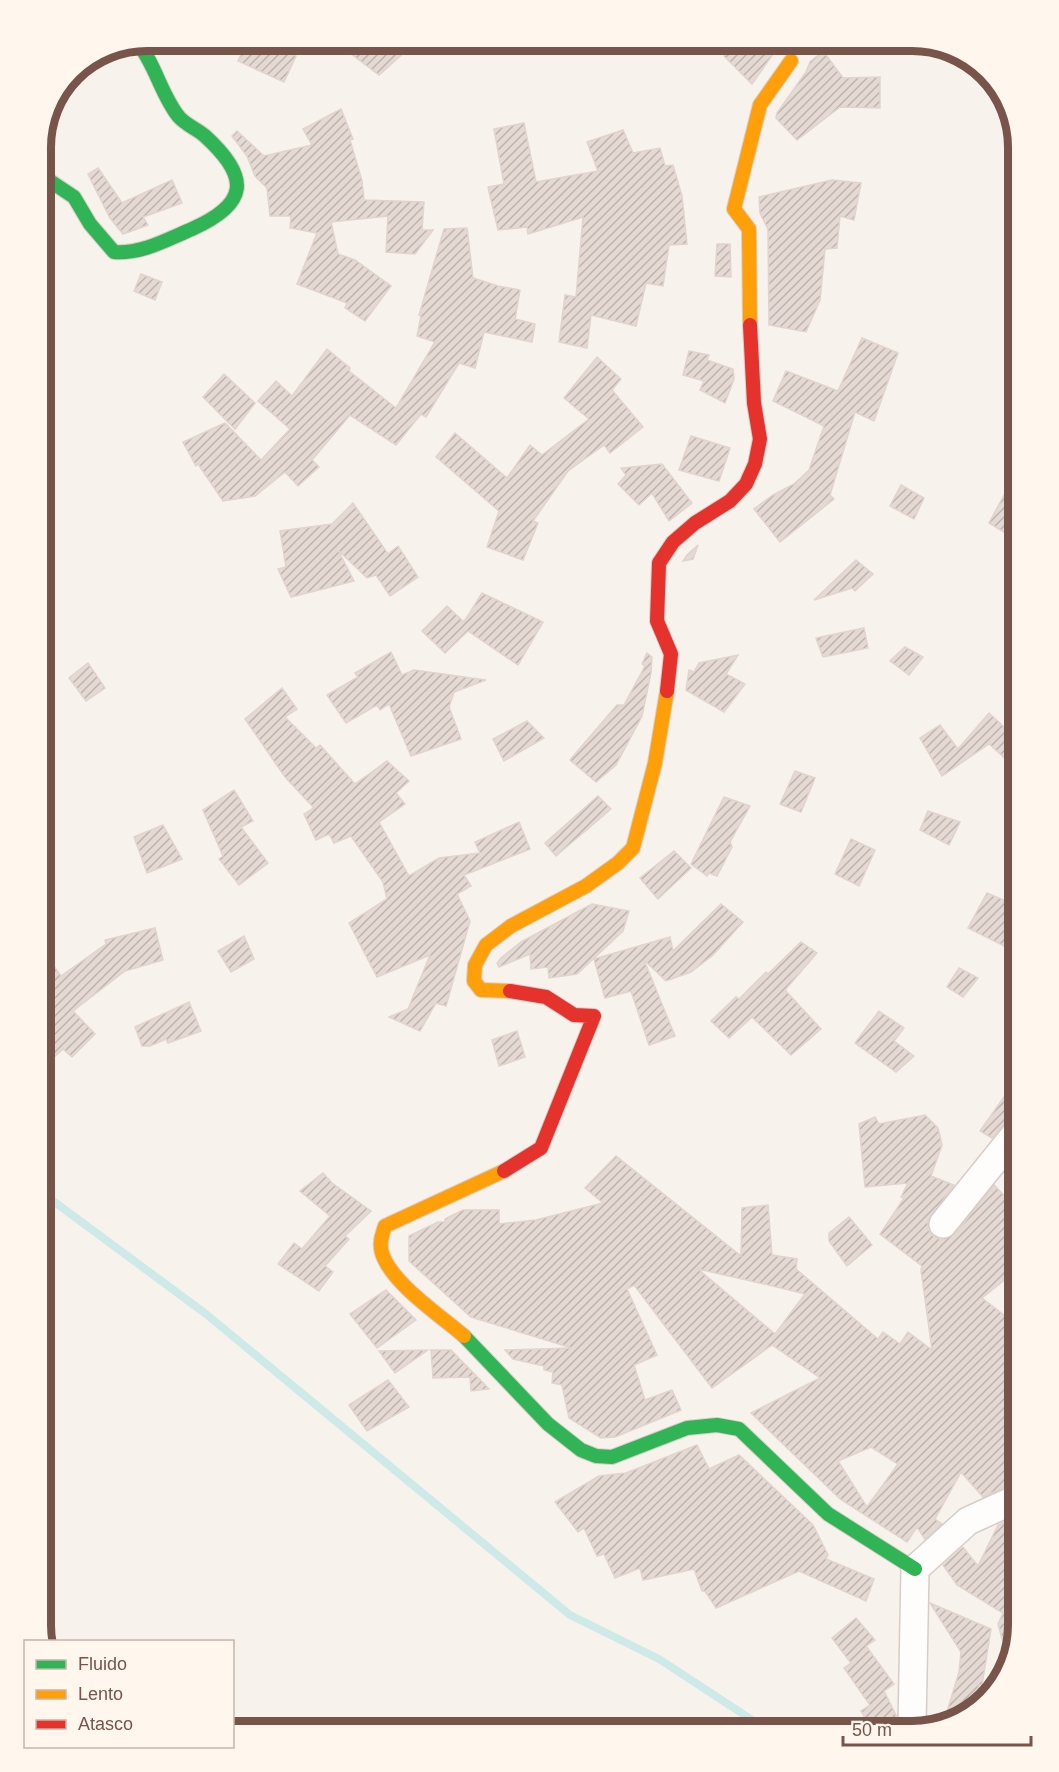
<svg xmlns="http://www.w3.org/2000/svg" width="1059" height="1772" viewBox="0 0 1059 1772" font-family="Arial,sans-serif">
<defs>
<pattern id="building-hatch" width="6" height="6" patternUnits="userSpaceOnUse" patternTransform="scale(1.5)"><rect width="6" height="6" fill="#e5d9d3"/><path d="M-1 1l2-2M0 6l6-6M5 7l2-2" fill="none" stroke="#beb3ad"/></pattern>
</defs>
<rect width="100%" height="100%" fill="#f8f2ec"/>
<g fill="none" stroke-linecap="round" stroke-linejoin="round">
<path stroke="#cdeae8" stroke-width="8" d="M41,1192L206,1314L570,1615L659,1659L769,1731"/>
</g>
<g fill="url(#building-hatch)" stroke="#e1d4ce" stroke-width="1.5" fill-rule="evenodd">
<path d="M248,41H264L296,56L284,82L238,61Z"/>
<path d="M334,41H417L379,75Z"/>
<path d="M738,41H760L773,54L752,84L724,56Z"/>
<path d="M823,51L843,78L880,77V108L840,107L797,140L776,118L777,113L806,72L810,62Z"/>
<path d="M341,109L353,139L350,140L362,181L364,200L424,202L422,230H433L415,254L386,252L388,216L331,222L338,254L355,260L391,286L365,321L345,308L347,303L297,284L317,233L290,228L291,216H270L267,188L255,176L247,156L232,136L237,131L264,156L312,145L303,129Z"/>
<path d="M524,123L536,182L598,171L587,142L623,130L633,153L660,148L665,166L673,165L682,196L687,244L669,245L663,286L646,283L636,326L591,315L587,348L559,342L565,295L576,297L583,217L528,234L527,227L498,230L488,187L504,184L494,129Z"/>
<path d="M98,168L122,203L172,180L182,203L143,217L148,225L123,234L110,218L88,174Z"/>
<path d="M832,180L861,183L854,220L840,216L837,248L825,249L820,300L806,332L769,325L768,229L760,213L759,197Z"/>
<path d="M467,228L473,278L498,286L520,290L515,319L535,324L532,342L484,332L475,368L459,363L426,417L421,414L396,445L350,415L312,460L319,467L298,486L285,472L255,496L223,501L198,464L196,466L183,442L225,423L261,460L290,429L258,401L276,381L292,396L327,349L350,368L349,371L396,408L435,342L417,336L421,316L419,315L444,229Z"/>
<path d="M717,244H730L731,277L715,276Z"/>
<path d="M141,274L162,282L155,300L134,291Z"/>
<path d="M862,338L898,353L874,421L855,412L830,495L834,499L780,542L754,509L773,495L794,484L809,470L824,426L773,401L786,371L838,391Z"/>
<path d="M689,351L709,355L707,360L733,369L734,379L725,403L700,390L704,381L683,375Z"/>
<path d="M597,357L621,379L612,390L643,427L610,453L604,445L568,471L533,521L538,523L523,560L487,547L499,511L436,457L455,433L507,478L530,445L542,455L589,419L564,398Z"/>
<path d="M224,374L255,403L235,429L203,397Z"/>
<path d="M691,436L730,448L719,481L679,470Z"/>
<path d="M662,464L692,503L669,521L652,493L639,505L618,484L626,475L621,468Z"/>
<path d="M1018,469V508L1007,534L989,523Z"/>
<path d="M901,485L924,498L914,519L890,506Z"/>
<path d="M353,503L388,554L398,546L418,577L390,596L376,575L367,578L338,550L354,581L291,597L278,569L286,567L280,531L332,524Z"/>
<path d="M698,545L693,559L683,561L687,555Z"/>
<path d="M856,560L873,574L855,591L852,588L814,600Z"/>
<path d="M482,593L543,622L518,665L468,631L445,653L422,631L447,606L464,622Z"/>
<path d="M864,628L868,648L823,657L816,638Z"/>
<path d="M905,647L923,657L909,675L890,661Z"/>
<path d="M391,652L402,675L414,670L486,680L454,692L449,707L461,739L411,756L389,704L380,710L377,705L346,723L327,695L358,677L355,673Z"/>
<path d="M647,653L652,657L651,673L642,716L616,765L596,782L570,760L617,705H624L645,666L642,664Z"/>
<path d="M738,655L726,674L745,684L724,712L686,690L689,670L694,672L699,663Z"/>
<path d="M88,663L105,688L86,701L69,678Z"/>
<path d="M282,688L297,709L285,717L316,748L320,745L355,784L387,761L409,781L396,793L405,804L379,822L409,876L439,858L480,853L475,842L519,822L530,849L464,875L471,886L457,894L470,921L446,1006L436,1003L420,1031L389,1017L408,1009L430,955L377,977L349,923L387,899L383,882L351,836L334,843L329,834L316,840L304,814L314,808L285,777L245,719Z"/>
<path d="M989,713L1018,740V770L989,744L942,776L920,738L940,725L958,749Z"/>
<path d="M527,721L544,738L504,761L493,739Z"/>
<path d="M795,771L815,778L801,812L780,804Z"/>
<path d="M234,790L253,821L241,827L268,863L239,885L219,859L223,856L203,810Z"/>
<path d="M598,796L611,809L556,856L545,843Z"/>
<path d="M724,797L750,806L730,842L732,847L717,876L709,873L707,876L691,864Z"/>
<path d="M928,811L960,822L949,845L920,830Z"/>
<path d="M163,825L182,859L147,873L134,837Z"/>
<path d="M851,839L875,850L859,886L835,874Z"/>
<path d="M674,851L691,868L658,899L640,878Z"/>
<path d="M987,893L1018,906V953L968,928Z"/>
<path d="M592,904L629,911L623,931L577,974L549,978L548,967L531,969L530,954L499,967L497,963L501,958L521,942Z"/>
<path d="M721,904L743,922L713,955L691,972L666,981L644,960L675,1036L649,1045L631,991L605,998L594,959L670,937L673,951Z"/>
<path d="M155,928L163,960L125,971L73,1011L95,1034L72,1057L63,1049L41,1069V948L61,976L106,944L105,940Z"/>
<path d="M244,936L254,959L231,972L218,951Z"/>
<path d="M801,942L817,953L785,990L821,1029L791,1055L752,1017L729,1038L711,1021L736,997L739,999L766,972L768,974Z"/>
<path d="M959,968L978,978L963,997L947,987Z"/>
<path d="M189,1002L201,1031L168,1043L166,1039L150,1046H142L135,1027Z"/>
<path d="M879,1011L904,1028L894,1041L914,1056L896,1072L855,1043Z"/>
<path d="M517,1031L525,1057L499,1066L492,1040Z"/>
<path d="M1006,1094L1018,1101V1116L1006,1121L992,1138L980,1131Z"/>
<path d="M925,1115L938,1128L942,1145L931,1176L954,1185L928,1221V1229L933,1236L941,1240L955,1234L994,1185L1018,1210V1269L982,1298L1018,1326V1476L1004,1487L983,1497L961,1472L935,1519L942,1524L925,1539L917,1527L907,1542L840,1499L751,1413L820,1378L772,1345L712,1388L634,1285L627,1289L657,1355L634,1365L645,1400L672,1390L681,1410L615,1437L601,1438L569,1418L562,1385L552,1383L553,1372L544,1370V1366L513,1359L505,1350L572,1348L471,1317L409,1261V1236L438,1222H445V1219L463,1210H499V1224L536,1220L603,1203L585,1188L616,1156L741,1256L742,1208L768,1205L772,1255L797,1259L796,1269L878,1339L883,1332L900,1344L908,1332L932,1350L921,1270L922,1266L880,1234L904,1198L901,1197L908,1183L865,1187L859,1124L875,1117L879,1124ZM698,1269L777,1287L805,1294L775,1334ZM871,1447L898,1464L867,1507L838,1461Z"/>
<path d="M323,1173L332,1183L371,1211L345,1236L349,1239L325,1266L333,1272L319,1291L278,1264L294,1243L302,1249L330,1216L300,1191Z"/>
<path d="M849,1217L872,1245L847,1266L829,1241V1233Z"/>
<path d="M386,1290L416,1320L377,1348L350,1314Z"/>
<path d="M428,1350L395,1373L379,1351Z"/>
<path d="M431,1350H451L489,1389L471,1391L470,1377L433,1378Z"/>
<path d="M388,1380L409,1407L367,1431L349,1405Z"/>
<path d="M697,1445L709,1469L739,1455L813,1525L828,1555L826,1559L874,1579L866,1601L799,1571L716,1608L705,1591H702L694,1569L643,1580L640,1568L615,1578L604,1554L597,1556L584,1528L578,1532L555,1502L599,1476L626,1473Z"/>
<path d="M1006,1521L1018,1526V1626L1008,1661L998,1624L1003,1613L957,1585L943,1565L963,1547L978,1566L998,1525Z"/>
<path d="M930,1603L991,1629L982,1685H979L971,1710L959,1721L943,1725L959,1672L961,1652Z"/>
<path d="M856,1618L875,1640L866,1646L894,1684L884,1691L896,1715L897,1731H873L861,1711L870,1705L844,1668L851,1663L832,1638Z"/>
</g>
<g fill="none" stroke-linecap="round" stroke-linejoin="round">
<g stroke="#d6cdc8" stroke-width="30">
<g id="street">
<path d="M943,1224L1018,1131"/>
<path d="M914,1731L912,1726L915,1569L968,1521L1014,1500L1018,1495"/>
</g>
</g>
<g stroke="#d9cec9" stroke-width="16">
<g id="fast">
<path d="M41,175L74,197L90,224L114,252C142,254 166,240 192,229C248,204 251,178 205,136C197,129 186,125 179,117C161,95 156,65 137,42"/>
<path d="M464,1336L548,1424L581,1450L596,1456L612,1457L687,1428L717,1425L739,1429L828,1514L915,1569"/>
</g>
</g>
<g stroke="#d9cec9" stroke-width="16">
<g id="slow">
<path d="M750,325L749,229L734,209L760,105L791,61"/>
<path d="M510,991L481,990L474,981L475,965L486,945L511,926L586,886L618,863L633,848L655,763L667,691"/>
<path d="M464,1336C441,1316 391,1283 382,1253C379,1244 382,1235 385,1226L504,1171"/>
</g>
</g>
<g stroke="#d9cec9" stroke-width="16">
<g id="jam">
<path d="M667,691L671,654L657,621L659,563L673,542L695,523L730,501L746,484L755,464L760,439L754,403L750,325"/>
<path d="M504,1171L541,1148L594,1016L574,1015L546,997L510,991"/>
</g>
</g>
<use href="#street" stroke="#fefdfc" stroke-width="27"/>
<use href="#fast" stroke="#30b455" stroke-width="14"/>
<use href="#slow" stroke="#ff9f0a" stroke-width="14"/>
<use href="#jam" stroke="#e5322d" stroke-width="14"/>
</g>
<path d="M0 0H1059V1772H0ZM147 51H912A96 96 0 0 1 1008 147V1625A96 96 0 0 1 912 1721H147A96 96 0 0 1 51 1625V147A96 96 0 0 1 147 51Z" fill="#fff6ee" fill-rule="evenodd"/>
<path fill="none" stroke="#78544a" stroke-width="8" d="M147 51H912A96 96 0 0 1 1008 147V1625A96 96 0 0 1 912 1721H147A96 96 0 0 1 51 1625V147A96 96 0 0 1 147 51Z"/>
<rect x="24" y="1640" width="210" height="108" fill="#fff6ee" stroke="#c9b5ac" stroke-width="1.5"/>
<rect x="36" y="1660" width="30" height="9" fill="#30b455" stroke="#c9b5ac" stroke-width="1.5"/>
<text x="78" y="1670" font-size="18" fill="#78544a">Fluido</text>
<rect x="36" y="1690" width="30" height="9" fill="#ff9f0a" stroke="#c9b5ac" stroke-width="1.5"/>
<text x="78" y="1700" font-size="18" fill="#78544a">Lento</text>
<rect x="36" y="1720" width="30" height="9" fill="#e5322d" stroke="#c9b5ac" stroke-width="1.5"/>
<text x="78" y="1730" font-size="18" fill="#78544a">Atasco</text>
<path d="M843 1736v9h188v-9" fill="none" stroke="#78544a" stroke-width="3"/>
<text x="852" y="1736" font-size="18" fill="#78544a" stroke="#fff6ee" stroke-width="4.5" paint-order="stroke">50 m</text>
</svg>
